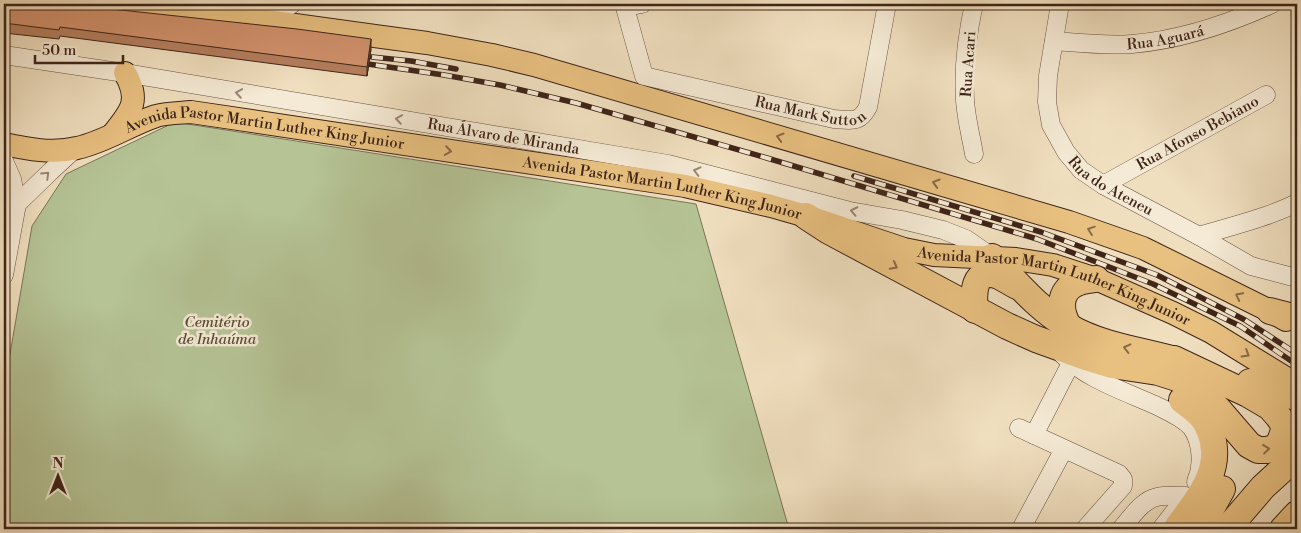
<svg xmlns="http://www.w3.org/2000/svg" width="1301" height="533" viewBox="0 0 1301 533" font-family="'Libre Bodoni',serif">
<rect width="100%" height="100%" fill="#f0dfbf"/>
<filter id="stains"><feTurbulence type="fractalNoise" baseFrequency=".004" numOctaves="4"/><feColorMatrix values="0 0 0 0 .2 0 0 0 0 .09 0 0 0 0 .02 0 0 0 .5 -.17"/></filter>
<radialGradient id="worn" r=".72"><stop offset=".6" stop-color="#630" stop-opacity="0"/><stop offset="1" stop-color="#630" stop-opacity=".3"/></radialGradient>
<path fill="#b5c395" stroke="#7a7456" d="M175,122L696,204L789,529H4V389L32,226L66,174Z"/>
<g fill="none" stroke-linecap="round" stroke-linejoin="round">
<g stroke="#6a5342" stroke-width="19">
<g id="minor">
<path id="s1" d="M624,4L644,76L834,119C851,120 859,124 868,107L887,4"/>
<path d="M974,4C967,35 963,68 965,100C966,118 971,136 974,154"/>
<path id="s2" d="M1060,4L1048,76L1047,102L1051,125L1066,152L1081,170L1103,185L1199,236L1251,266L1289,276H1297"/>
<path d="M625,7L642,4"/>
<path d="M266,21L292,4"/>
<path id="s3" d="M1054,41C1080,43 1106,46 1132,44C1180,40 1228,24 1272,4"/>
<path id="s4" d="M4,55L125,73L668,164L850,211L902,220L943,230L966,239L992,257"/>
<path d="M4,161L12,179L17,204L4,275"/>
<path id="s5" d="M1103,185L1266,95"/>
<path d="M17,204L51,171L76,148"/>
<path d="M1199,236C1232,226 1266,218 1297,203"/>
<path d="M1062,354C1084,378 1126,392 1155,405C1167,411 1182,417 1191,427C1199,437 1202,455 1200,467C1200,472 1197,477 1196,482"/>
<path d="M1019,428L1119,474L1123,479V486L1085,529"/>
<path d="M1034,435L1071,363"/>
<path d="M1021,529L1064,449"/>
<path d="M1121,529C1131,518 1142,500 1157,497C1166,495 1177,496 1186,496"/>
<path d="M1161,529L1178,507"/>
</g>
</g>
<g stroke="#3e2418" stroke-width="24">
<g id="major">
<path d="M95,4L155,11L266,21L382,37L427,43L492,55L534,65L1069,222L1143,248L1270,311L1286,320"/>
<path d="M113,134C131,111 141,101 125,73"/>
<path id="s6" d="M4,144C27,149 53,154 77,148C105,142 129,125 156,116C167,113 179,113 191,112L685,186L771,206L806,216L904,249L934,255L1016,259L1053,265L1096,279L1173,313L1211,332L1297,385"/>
</g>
</g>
<g stroke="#3e2418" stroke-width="28">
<g id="highway">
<path d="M806,216L829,231L1007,326L1036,339L1086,357L1112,365L1158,372L1177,378L1193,387L1205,396L1218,409L1249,445L1258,450H1267L1274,448L1279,444L1284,431L1283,423L1278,416L1270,407L1248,394L1174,359"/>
<path d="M992,257C1016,282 1039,310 1069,327C1100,345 1138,350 1172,359"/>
<path d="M975,310C973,293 973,267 999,276C1005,279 1011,283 1017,286"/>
<path d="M1270,311L1297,318"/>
<path d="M1069,327C1060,313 1057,291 1077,283C1083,280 1090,280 1096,279"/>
<path d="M1250,382L1278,393L1297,397"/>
<path d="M1176,529C1197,500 1225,470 1210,431C1208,428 1207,424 1205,421C1199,412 1190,406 1182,400"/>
<path d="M1200,529L1222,489"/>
<path d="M1227,529L1263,487L1297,456"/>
<path d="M1283,529L1297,514"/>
</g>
</g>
<use href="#minor" stroke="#f5ead5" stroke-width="18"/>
<use href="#major" stroke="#e8c080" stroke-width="22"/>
<use href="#highway" stroke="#e8c080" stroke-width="26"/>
<g stroke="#3e2418" stroke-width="5.5">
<g id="rail">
<path d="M372,57L411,61L456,69"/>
<path d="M354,62L444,75L500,85L576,103L767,158L1037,239L1153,284L1240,326L1297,365"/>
<path d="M854,176L1041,232L1157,275L1245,320L1297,354"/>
</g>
</g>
<use href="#rail" stroke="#f5ead5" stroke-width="4" stroke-dasharray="11" stroke-linecap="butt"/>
</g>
<path fill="#b57e5e" stroke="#3e2418" d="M4,4L93,7L371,49L367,76L60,36L59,39L4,33Z"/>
<path fill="#93664c" stroke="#3e2418" d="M371,39V49L367,76V67Z"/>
<path fill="#d2926d" stroke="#3e2418" d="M4,4H74L88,5L93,7L297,29L371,39L367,67L60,27L59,30L4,23Z"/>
<defs><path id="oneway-chevron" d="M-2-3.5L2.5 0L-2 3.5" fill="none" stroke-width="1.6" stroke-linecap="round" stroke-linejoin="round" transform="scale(1.25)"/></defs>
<g stroke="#9a8776">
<use href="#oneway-chevron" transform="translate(239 93) rotate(-171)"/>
<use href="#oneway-chevron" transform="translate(399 119) rotate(-171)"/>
<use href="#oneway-chevron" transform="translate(697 171) rotate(-166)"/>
<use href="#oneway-chevron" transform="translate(46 175) rotate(-44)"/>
<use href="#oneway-chevron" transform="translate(854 211) rotate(-168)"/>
</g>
<g stroke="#8a6a47">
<use href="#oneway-chevron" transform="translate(780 137) rotate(-164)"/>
<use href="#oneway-chevron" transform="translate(448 151) rotate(9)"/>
<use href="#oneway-chevron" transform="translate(936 183) rotate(-164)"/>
<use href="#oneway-chevron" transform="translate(1091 230) rotate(-161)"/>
<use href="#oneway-chevron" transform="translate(894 266) rotate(28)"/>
<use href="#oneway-chevron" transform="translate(1239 296) rotate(-153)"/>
<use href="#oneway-chevron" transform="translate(1127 348) rotate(-166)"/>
<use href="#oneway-chevron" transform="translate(1246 354) rotate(31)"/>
<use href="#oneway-chevron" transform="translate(1266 449) rotate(-7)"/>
</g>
<g text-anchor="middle" stroke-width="5" stroke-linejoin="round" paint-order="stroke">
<g font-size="15" fill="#3e2418" stroke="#f5ead5">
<text dy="5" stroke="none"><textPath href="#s3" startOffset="112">Rua Aguará</textPath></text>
<text transform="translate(968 64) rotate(-86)" y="5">Rua Acari</text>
<text dy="5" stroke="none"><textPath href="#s1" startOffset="245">Rua Mark Sutton</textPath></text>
<text dy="5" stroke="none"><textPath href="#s5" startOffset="108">Rua Afonso Bebiano</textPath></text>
<text dy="5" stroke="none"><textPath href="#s4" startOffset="506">Rua Álvaro de Miranda</textPath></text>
<text dy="5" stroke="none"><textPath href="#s6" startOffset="268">Avenida Pastor Martin Luther King Junior</textPath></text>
<text dy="5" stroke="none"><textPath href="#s2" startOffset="210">Rua do Ateneu</textPath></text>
<text dy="5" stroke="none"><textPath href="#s6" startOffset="672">Avenida Pastor Martin Luther King Junior</textPath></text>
<text dy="5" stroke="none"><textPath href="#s6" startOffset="1078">Avenida Pastor Martin Luther King Junior</textPath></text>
</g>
<g font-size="15" font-style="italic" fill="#5c4c37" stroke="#f5ead5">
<text x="217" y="327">Cemitério<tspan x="217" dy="17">de Inhaúma</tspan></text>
</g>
</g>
<rect width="1301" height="533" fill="none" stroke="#f0dfbf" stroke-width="20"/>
<rect x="5" y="5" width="1291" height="523" fill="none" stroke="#3e2418" stroke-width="2.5"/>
<rect x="10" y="10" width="1281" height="513" fill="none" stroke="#3e2418"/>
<g transform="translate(58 476)" stroke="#f5ead5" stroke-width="4" paint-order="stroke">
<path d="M0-4L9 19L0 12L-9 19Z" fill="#3e2418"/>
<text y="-8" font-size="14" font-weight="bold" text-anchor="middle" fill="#3e2418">N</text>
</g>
<path d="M35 55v8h88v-8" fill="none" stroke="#3e2418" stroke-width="2.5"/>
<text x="42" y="55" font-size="15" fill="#3e2418" stroke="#f5ead5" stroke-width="4" paint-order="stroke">50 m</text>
<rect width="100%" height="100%" filter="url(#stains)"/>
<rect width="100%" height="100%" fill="url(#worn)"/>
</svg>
